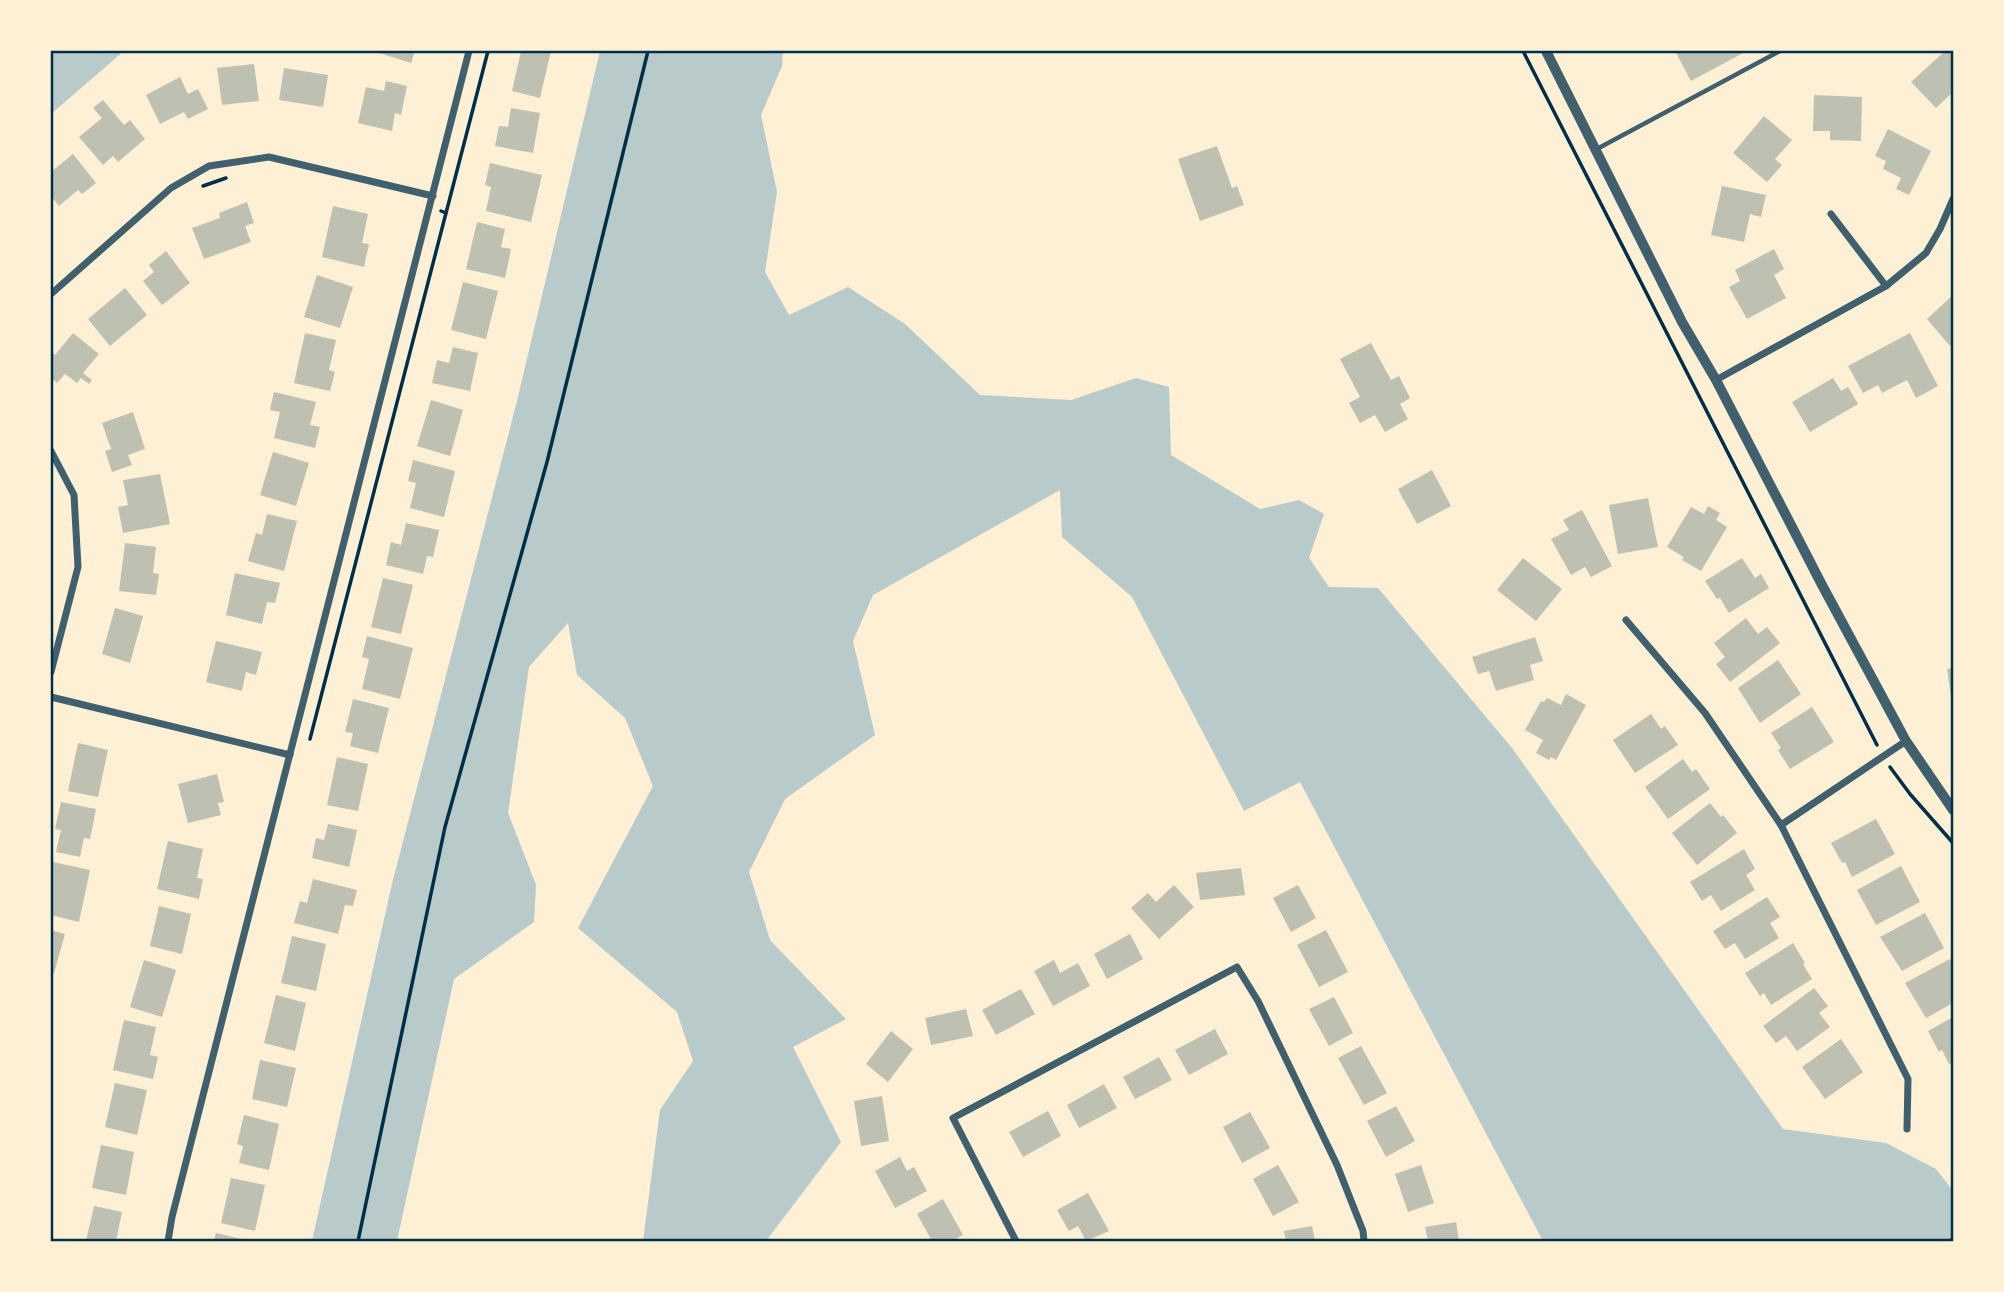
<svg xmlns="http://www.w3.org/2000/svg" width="2004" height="1292" viewBox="0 0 2004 1292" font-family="Montserrat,sans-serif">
<rect width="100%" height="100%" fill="#fdf0d5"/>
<g fill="#b9caca">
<path d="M51,51H124L51,114Z"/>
<path d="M600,51H783L782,66L761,115L777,192L765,272L789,315L848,287L905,324L980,395L1071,400L1136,378L1169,387L1171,455L1260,509L1299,500L1324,514L1309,558L1329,587L1378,588L1512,748L1783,1129L1886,1143L1936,1169L1953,1191V1238L1947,1241H1543L1300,782L1244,811L1132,597L1062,537L1060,490L873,595L853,641L875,735L785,799L749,872L770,940L846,1019L793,1047L841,1142L766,1241H643L660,1110L693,1061L677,1012L578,928L653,786L625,718L577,675L568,623L529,667L508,813L536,885L534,922L454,979L397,1241H312L391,888L517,401Z"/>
</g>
<g fill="#bec0b2">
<path d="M373,51H415L411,63Z"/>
<path d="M521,51H551L540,98L512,91Z"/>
<path d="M1675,51H1747L1691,81Z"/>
<path d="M1945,51H1953V92L1936,108L1911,82Z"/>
<path d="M254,64L259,101L222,105L217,68Z"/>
<path d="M284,68L328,75L323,107L279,100Z"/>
<path d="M180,77L188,94L198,89L208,109L188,119L184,112L160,124L146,95Z"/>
<path d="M386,81L407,86L401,115L395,113L392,131L358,123L366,87L384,91Z"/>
<path d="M1814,95L1862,97L1861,141L1830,140V131H1813Z"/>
<path d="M103,100L124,125L130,120L145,139L118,162L113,156L103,165L79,137L102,118L93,108Z"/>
<path d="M511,108L540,113L533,153L495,146L499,126L508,127Z"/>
<path d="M1764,116L1792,140L1775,159L1782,165L1767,182L1733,153Z"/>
<path d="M1888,129L1931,151L1909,195L1896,189L1901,178L1883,169L1886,161L1875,156Z"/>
<path d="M1217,146L1232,188L1237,186L1244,205L1200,221L1178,159Z"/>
<path d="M73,154L96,183L82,194L78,190L59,206L51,196V172Z"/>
<path d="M490,163L542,175L531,222L486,211L491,187L485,185Z"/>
<path d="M1722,186L1766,195L1761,217L1750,214L1744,242L1711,235Z"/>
<path d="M247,202L254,223L245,226L251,242L204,259L192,228L220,218L219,213Z"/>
<path d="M333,206L368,214L362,243L369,244L364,267L322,257Z"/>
<path d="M477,222L505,229L501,247L511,249L505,278L466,269Z"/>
<path d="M1774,249L1784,269L1774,275L1786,298L1747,319L1729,287L1740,281L1735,270Z"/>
<path d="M166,251L190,283L162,305L143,281L154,272L149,265Z"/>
<path d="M317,275L353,287L340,328L304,317Z"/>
<path d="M463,282L498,291L486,339L451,330Z"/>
<path d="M125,288L147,315L110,346L88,319Z"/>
<path d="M1953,295V343L1950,346L1927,319Z"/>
<path d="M73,333L99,354L83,373L92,380L89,384L81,378L77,383L65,374L57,383L51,377V351L55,355Z"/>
<path d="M305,333L336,340L329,370L335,372L330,391L294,383Z"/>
<path d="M1910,333L1938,386L1916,398L1907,380L1882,393L1878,385L1863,393L1848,366Z"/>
<path d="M1371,343L1391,380L1399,376L1410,398L1400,404L1408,419L1385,432L1375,415L1360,423L1349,403L1360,397L1340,359Z"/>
<path d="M453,347L478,353L470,391L432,383L437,360L449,363Z"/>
<path d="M1833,378L1841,391L1848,387L1858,404L1810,432L1792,402Z"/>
<path d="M274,392L316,402L310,425L320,427L315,448L274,438L280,412L270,410Z"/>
<path d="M431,400L463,410L450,456L417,446Z"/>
<path d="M133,412L145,449L128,455L132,465L112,472L105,451L111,449L102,423Z"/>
<path d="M273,452L309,463L296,506L260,495Z"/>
<path d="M413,460L455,471L444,517L410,508L416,483L408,481Z"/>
<path d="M1432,470L1451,506L1417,524L1398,489Z"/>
<path d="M160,474L170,524L123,533L118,507L128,505L123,480Z"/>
<path d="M1648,498L1658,547L1618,554L1609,505Z"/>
<path d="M1708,506L1720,513L1716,520L1727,527L1701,571L1682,560L1684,557L1667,547L1691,507L1704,514Z"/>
<path d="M1582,510L1612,566L1591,577L1585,567L1571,575L1551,539L1569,530L1563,520Z"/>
<path d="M267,514L297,521L284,571L248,561L256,533L262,535Z"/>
<path d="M406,523L439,530L433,557L427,556L423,574L386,565L391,542L401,545Z"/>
<path d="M125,543L156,547L153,573L159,574L156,595L119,591Z"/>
<path d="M1523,558L1562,589L1536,621L1497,590Z"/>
<path d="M1742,558L1755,578L1761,574L1769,588L1729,613L1720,598L1717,599L1705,581Z"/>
<path d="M235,573L280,583L275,603L267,602L262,624L226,615Z"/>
<path d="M383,578L413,585L401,634L371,627Z"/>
<path d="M115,608L143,616L130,663L102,654Z"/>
<path d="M1746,618L1758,634L1767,627L1780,643L1730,682L1716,664L1725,657L1714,643Z"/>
<path d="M367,636L413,648L400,699L362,689L369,659L362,657Z"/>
<path d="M1535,637L1543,661L1530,665L1534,680L1496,691L1489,671L1478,674L1472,657Z"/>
<path d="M216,641L262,652L256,675L246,672L242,691L206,682Z"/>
<path d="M1778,660L1801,694L1760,723L1738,688Z"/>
<path d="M1953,668V704H1952L1947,669Z"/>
<path d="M1566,694L1586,705L1556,760L1551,757L1549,760L1536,753L1543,740L1525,730L1541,701L1544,702L1547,698L1561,705Z"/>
<path d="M353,699L389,708L378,753L350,746L353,733L345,732Z"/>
<path d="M1812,707L1834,742L1790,769L1778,750L1781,748L1771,733Z"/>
<path d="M1651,714L1661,729L1665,726L1678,745L1635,773L1613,740Z"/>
<path d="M78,743L108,750L98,797L68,791Z"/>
<path d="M337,757L368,764L358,811L327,805Z"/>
<path d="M1683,759L1692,772L1696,769L1710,789L1668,819L1645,787Z"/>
<path d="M217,774L224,802L218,803L221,815L188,823L178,784Z"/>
<path d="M61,802L96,809L90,839L84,838L80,857L56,852L61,830L55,829Z"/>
<path d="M1710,803L1721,817L1723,815L1737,833L1697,865L1672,833Z"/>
<path d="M1876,819L1895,854L1852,877L1845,862L1842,863L1831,843Z"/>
<path d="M328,824L357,830L349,867L312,858L316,838L324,840Z"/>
<path d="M168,841L203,849L197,878L203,879L199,899L157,889Z"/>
<path d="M1744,849L1755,869L1746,875L1755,890L1721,911L1711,895L1702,901L1690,882Z"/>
<path d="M53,862L90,870L79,922L51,915V872Z"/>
<path d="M1901,866L1920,902L1876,925L1857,890Z"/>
<path d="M1241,868L1245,895L1200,900L1196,873Z"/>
<path d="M313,879L357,890L353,906L345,905L338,934L294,923L300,901L307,903Z"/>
<path d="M1174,885L1194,907L1159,939L1131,908L1148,893L1156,902Z"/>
<path d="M1298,885L1316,918L1291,932L1273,898Z"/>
<path d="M1767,897L1780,917L1770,923L1779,938L1745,959L1735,943L1725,949L1713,931Z"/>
<path d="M159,906L191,914L182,954L150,946Z"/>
<path d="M1925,913L1944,948L1902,971L1880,937Z"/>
<path d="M51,930L65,934L54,973L51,972Z"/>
<path d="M1326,930L1348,972L1319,987L1297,945Z"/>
<path d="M1130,934L1143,959L1107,979L1094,954Z"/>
<path d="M292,936L326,944L316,991L281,983Z"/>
<path d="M1793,943L1805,963L1803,964L1812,979L1771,1005L1764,993L1760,996L1745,973Z"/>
<path d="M1950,959L1953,965V1003L1926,1018L1905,983Z"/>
<path d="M144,960L176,970L162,1017L130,1007Z"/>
<path d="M1054,960L1060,973L1078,963L1090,986L1053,1006L1034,971Z"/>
<path d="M1814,988L1828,1006L1819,1013L1830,1027L1797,1051L1786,1036L1776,1043L1763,1026Z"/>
<path d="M1021,989L1035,1014L996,1035L982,1010Z"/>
<path d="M276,995L306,1003L295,1051L264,1043Z"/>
<path d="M1334,997L1353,1033L1329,1046L1309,1009Z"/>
<path d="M966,1009L973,1036L931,1045L925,1018Z"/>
<path d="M1953,1017V1062L1949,1064L1942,1050L1939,1052L1928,1031Z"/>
<path d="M124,1020L156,1027L150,1055L158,1057L153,1079L113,1070Z"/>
<path d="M1215,1029L1228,1054L1189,1075L1175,1050Z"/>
<path d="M891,1031L913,1049L888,1082L866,1064Z"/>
<path d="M1841,1039L1863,1072L1825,1099L1802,1067Z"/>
<path d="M1361,1046L1387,1093L1364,1105L1338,1058Z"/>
<path d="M1159,1057L1172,1080L1135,1099L1123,1077Z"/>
<path d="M260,1060L296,1068L287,1107L252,1099Z"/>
<path d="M115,1083L147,1090L137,1135L105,1127Z"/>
<path d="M1104,1084L1117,1108L1079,1128L1067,1105Z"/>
<path d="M882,1096L889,1141L861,1146L854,1101Z"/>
<path d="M1396,1106L1415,1141L1386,1157L1367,1121Z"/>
<path d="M1048,1111L1061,1136L1023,1157L1009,1132Z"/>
<path d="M1250,1112L1270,1148L1242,1163L1223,1127Z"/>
<path d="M244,1115L279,1124L269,1170L239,1163L243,1146L237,1144Z"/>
<path d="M101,1145L134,1152L126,1195L92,1188Z"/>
<path d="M900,1157L907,1171L914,1167L927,1191L895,1208L875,1171Z"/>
<path d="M1278,1165L1299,1202L1273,1216L1253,1179Z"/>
<path d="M1421,1165L1434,1203L1408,1212L1395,1174Z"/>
<path d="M231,1178L265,1185L255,1231L221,1223Z"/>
<path d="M1088,1193L1109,1231L1086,1241L1078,1226L1069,1231L1057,1210Z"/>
<path d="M943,1199L963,1235L952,1241H932L917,1214Z"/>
<path d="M94,1206L122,1212L116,1241H86Z"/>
<path d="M1456,1222L1459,1241H1428L1425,1227Z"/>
<path d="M1312,1226L1315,1241H1286L1284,1231Z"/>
<path d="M216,1233L246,1240V1241H214Z"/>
</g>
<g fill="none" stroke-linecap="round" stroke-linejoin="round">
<g stroke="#003049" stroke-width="3.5">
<path d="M1523,51L1877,745"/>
<path d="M203,186L226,178"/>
<path d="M446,213L488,51"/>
<path d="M310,739L446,213L441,211"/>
<path d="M1890,767L1910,794L1953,843"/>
<path d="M358,1241L445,827L547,462L648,51"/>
<path d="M1949,1241L1953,1239"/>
</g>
<path stroke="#3f606c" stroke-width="4.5" d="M1595,150L1780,51"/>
<g stroke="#3f606c" stroke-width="7">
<path d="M1831,214L1886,286"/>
<path d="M51,294L171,188L209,166L269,157L433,196"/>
<path d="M1716,380L1886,286L1926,253L1940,229L1953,199"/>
<path d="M51,451L74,495L78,567L51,672"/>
<path d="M1626,620L1705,713L1781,825L1908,1079L1907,1129"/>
<path d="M51,697L290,755"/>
<path d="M1781,825L1906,741"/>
<path d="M168,1241L172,1217L469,51"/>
<path d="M1016,1241L953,1118L1237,967L1258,1001L1337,1165L1363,1231L1364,1241"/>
</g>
<path stroke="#3f606c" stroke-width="10" d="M1546,51L1682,322L1716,380L1822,585L1906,741L1953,810"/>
</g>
<rect width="2004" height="1292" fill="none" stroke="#fdf0d5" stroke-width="105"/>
<rect x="52" y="52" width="1900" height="1188" fill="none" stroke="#003049" stroke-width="2.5"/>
</svg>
